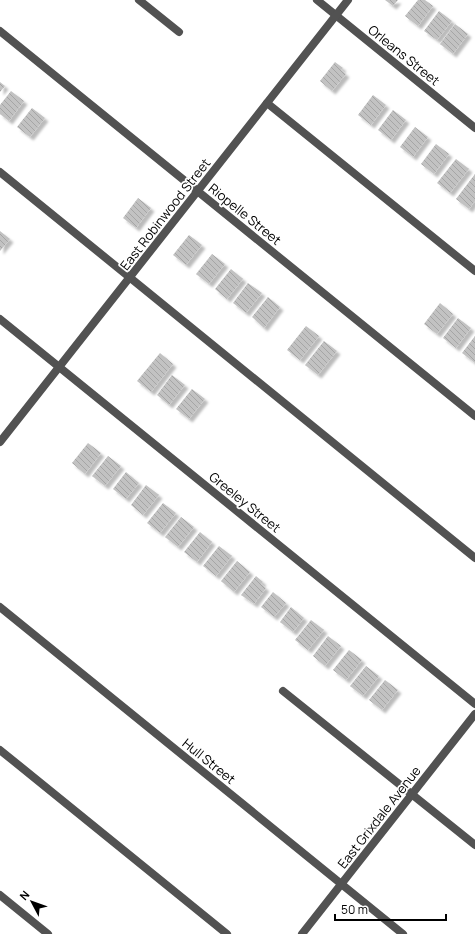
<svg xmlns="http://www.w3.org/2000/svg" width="475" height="934" viewBox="0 0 475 934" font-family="Manrope,sans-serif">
<defs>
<pattern id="building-back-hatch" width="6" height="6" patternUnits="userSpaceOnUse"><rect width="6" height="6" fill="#c2c2c2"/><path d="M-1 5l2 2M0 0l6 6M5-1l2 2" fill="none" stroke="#a5a5a5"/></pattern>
<filter id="shadow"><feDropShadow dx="3.5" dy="3.5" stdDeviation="1" flood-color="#0004"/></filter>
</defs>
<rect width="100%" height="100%" fill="#fff"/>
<g fill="url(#building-back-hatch)" filter="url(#shadow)">
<path d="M385,0H398L393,6Z"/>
<path d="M418,0H425L433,6L418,26L405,16Z"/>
<path d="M439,11L452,21L437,40L424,31Z"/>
<path d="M455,24L468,34L453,54L440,44Z"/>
<path d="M335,62L343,68L341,70L346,74L332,91L320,81Z"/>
<path d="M0,82L5,86L0,92Z"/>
<path d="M11,91L24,101L9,121L0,114V105Z"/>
<path d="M373,95L386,105L371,125L358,115Z"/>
<path d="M32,108L45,118L30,137L17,127Z"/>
<path d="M393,110L406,120L391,140L378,130Z"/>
<path d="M415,127L428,137L413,157L400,147Z"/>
<path d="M436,144L449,154L434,174L421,164Z"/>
<path d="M456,159L469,169L450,193L437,183Z"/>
<path d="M475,174V201L469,209L456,199Z"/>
<path d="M138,198L151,208L136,228L123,218Z"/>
<path d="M0,231L10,239L0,251Z"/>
<path d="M189,235L202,245L186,265L173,255Z"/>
<path d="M212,254L225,264L209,284L196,274Z"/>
<path d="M231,269L243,279L227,299L215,289Z"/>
<path d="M248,283L262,293L246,313L233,303Z"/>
<path d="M268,297L280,307L264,328L252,317Z"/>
<path d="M440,303L453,314L437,334L424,324Z"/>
<path d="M458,318L471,328L456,348L443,338Z"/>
<path d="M306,326L319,336L300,360L287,350Z"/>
<path d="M475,336V363L462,353Z"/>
<path d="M324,341L337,351L318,375L305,365Z"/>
<path d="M160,353L173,364L151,392L137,381Z"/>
<path d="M172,375L185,385L169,405L157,395Z"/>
<path d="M192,389L205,399L189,419L176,409Z"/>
<path d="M88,443L101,453L85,474L72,463Z"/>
<path d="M108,456L121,466L105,486L92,476Z"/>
<path d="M126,472L139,483L126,499L113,489Z"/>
<path d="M146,485L159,495L143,515L131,505Z"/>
<path d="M163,503L176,513L160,533L147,523Z"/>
<path d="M181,517L194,527L178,547L165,537Z"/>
<path d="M200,532L212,542L197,562L184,552Z"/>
<path d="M219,546L232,556L216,576L203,566Z"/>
<path d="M237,561L250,572L234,592L221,581Z"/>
<path d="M256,576L263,582L261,584L266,588L254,604L241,595Z"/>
<path d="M273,592L286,603L274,617L261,607Z"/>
<path d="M291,607L304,618L293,632L280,622Z"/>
<path d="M311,620L324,630L308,650L295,640Z"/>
<path d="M328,636L341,646L325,666L313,656Z"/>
<path d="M349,650L362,660L346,680L333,670Z"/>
<path d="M366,666L379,676L363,696L350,686Z"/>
<path d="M385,680L398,690L382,710L369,700Z"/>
</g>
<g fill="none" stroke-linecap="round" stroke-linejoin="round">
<g stroke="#525252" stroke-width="8">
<path d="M139,0L179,32"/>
<path d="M267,103L475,271"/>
<path d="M0,172L475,558"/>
<path d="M283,691L475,845"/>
<path d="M0,750L227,934"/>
</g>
<g stroke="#525252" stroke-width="8">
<path d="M317,0L475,128"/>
<path d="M0,31L475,416"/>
<path d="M0,319L475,704"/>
<path d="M0,442L348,0"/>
<path d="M0,607L403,934"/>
<path d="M0,895L48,934"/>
<path d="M302,934L475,714"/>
</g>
</g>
<g text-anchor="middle" stroke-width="3.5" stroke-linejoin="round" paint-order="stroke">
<g font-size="13" fill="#000" stroke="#fff">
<text transform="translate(404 55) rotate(39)" y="5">Orleans Street</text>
<text transform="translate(165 214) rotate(-52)" y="5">East Robinwood Street</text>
<text transform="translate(245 214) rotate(39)" y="5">Riopelle Street</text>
<text transform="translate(245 502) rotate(39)" y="5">Greeley Street</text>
<text transform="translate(209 761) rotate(39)" y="5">Hull Street</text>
<text transform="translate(379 817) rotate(-52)" y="5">East Grixdale Avenue</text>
</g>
</g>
<g transform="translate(32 902) rotate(311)" stroke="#ffffff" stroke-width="3" paint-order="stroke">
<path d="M0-3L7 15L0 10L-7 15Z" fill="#000000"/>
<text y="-6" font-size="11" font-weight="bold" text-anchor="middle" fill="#000000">N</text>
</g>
<path d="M335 914v6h111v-6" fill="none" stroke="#000000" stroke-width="2"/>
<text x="341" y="914" font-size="12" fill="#000000" stroke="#ffffff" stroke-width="3" paint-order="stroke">50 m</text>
</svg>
